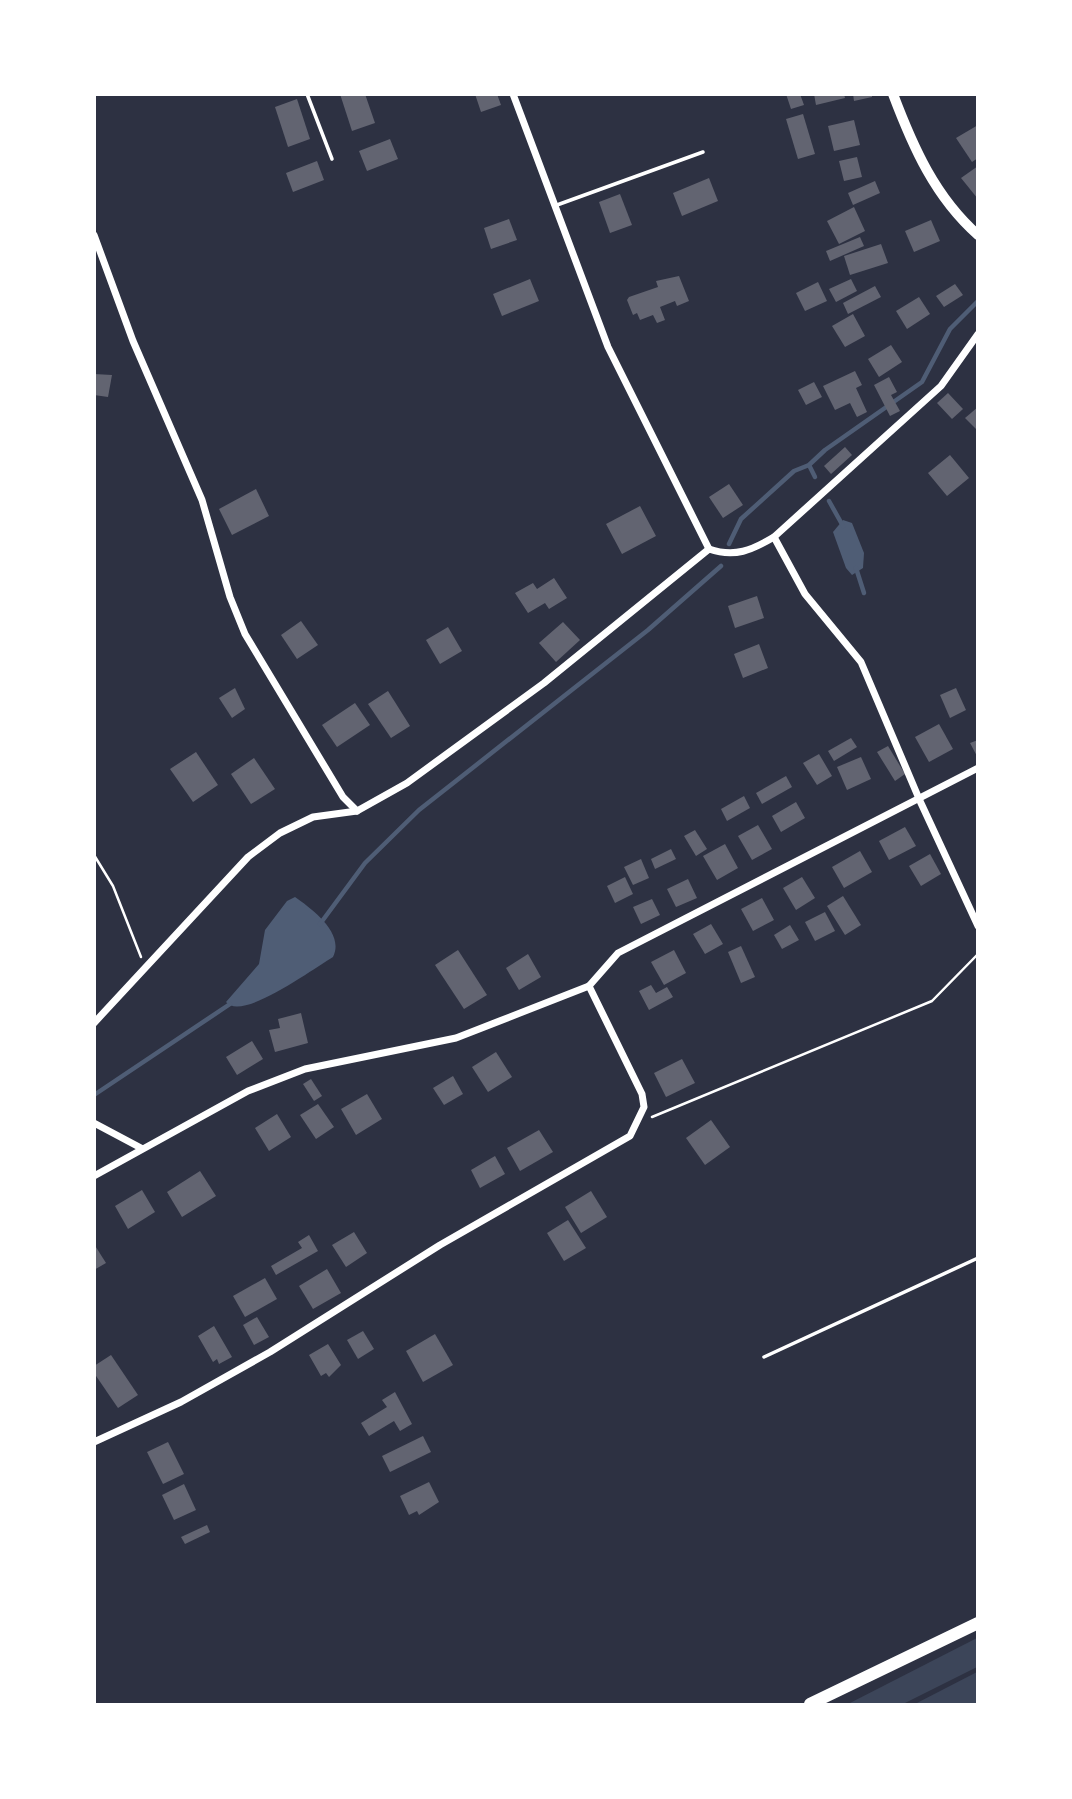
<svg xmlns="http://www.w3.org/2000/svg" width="1072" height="1799" viewBox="0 0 1072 1799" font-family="'Nunito Sans',sans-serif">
<rect width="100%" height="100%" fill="#2d3142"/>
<g fill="#3c4559">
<path d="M977,1638V1667L903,1704H848Z"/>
<path d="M977,1672V1704H915Z"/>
</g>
<g fill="#4f5d75">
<path d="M843,520L852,523L864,553L863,568L852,575L846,568L833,532Z"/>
<path d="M295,897C312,909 345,933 333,957C314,968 242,1022 226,1002L259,964L265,930L287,901Z"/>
</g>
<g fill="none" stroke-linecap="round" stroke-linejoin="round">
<g stroke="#4f5d75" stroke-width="4.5">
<path d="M809,465L815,477"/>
<path d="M829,501L843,526"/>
<path d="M729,544L741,519L794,471L809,465L825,450L922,382L950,329L978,301"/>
<path d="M856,568L864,593"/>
<path d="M320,924L365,863L419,810L648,630L721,566"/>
<path d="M94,1095L230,1004"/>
</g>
</g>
<g fill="#626471">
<path d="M340,94H365L375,123L352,131Z"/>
<path d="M475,94H497L501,105L481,112Z"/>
<path d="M786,94H800L804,105L791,109Z"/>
<path d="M814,94H844L845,98L816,105Z"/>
<path d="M853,94H872V97L854,101Z"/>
<path d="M297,99L310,139L288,147L275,107Z"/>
<path d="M803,114L815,154L798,159L786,119Z"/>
<path d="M854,120L860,145L834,151L828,126Z"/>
<path d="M978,125V158L972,162L956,138Z"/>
<path d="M390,139L398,159L367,171L359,151Z"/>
<path d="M857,157L862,177L844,181L839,161Z"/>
<path d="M317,161L324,180L293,192L286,173Z"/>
<path d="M978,166V199L961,178Z"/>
<path d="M709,178L718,201L682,216L673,193Z"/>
<path d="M875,181L880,193L853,205L848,193Z"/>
<path d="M620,194L632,225L610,233L599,202Z"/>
<path d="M854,207L865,231L839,244L827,221Z"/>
<path d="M509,219L517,240L491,249L484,228Z"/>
<path d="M931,220L940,241L914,252L905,231Z"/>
<path d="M860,237L864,246L830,261L826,251Z"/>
<path d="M881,244L888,263L850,275L844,256Z"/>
<path d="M679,276L689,301L677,306L675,301L660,307L665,320L657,323L653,315L640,320L637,313L633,315L627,300L629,297L658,287L656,281Z"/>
<path d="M530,279L539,301L502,316L493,294Z"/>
<path d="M851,279L857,291L836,302L829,289Z"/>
<path d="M818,282L827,301L805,311L796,293Z"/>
<path d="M955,284L963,295L944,307L936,296Z"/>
<path d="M875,286L881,297L848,314L843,303Z"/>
<path d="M919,297L930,314L907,329L896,311Z"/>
<path d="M853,314L865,336L845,347L832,326Z"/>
<path d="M891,345L902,362L879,377L868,359Z"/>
<path d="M855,371L862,385L856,388L867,412L857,417L850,403L835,410L823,386Z"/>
<path d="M94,374L112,375L108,397L94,395Z"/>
<path d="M889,377L897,392L891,395L900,411L890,416L874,385Z"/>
<path d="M814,382L822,397L806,405L798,390Z"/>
<path d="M948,393L963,409L952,419L937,403Z"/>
<path d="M978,407V431L965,418Z"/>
<path d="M845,447L852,455L831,474L824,466Z"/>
<path d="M950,455L969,478L947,496L928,473Z"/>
<path d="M729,484L743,505L723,518L709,497Z"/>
<path d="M256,489L269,516L232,535L219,509Z"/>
<path d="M640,506L656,536L622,554L606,524Z"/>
<path d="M554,578L567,598L549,609L545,603L528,613L515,593L533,583L537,589Z"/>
<path d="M757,596L764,618L735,628L728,606Z"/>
<path d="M301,621L318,645L297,659L281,635Z"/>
<path d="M563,622L580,640L556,662L539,643Z"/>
<path d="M448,627L462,651L440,664L426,640Z"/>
<path d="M759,644L768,668L743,678L734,654Z"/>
<path d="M235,688L245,709L232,718L219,698Z"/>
<path d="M956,688L966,710L950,718L940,695Z"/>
<path d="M388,691L410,726L391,738L368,704Z"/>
<path d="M355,703L370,725L337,747L322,725Z"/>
<path d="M939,724L953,749L929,762L915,737Z"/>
<path d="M851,738L857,747L834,761L828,751Z"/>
<path d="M978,740V758L970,743Z"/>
<path d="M888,746L905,774L895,781L877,752Z"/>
<path d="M196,752L218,785L193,802L170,769Z"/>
<path d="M819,754L832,776L817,785L803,763Z"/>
<path d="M861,757L871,779L847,790L837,767Z"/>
<path d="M254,758L275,789L251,804L231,774Z"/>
<path d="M786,776L792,787L762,804L756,793Z"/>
<path d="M744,796L750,808L727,821L721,809Z"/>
<path d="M796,802L805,818L781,832L772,816Z"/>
<path d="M758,825L772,849L752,860L738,836Z"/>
<path d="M905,827L916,846L889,860L879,841Z"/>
<path d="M695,830L707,849L696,856L684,836Z"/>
<path d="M725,844L738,868L717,880L703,856Z"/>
<path d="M671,849L676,859L655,869L651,859Z"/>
<path d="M860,851L872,872L844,888L832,867Z"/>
<path d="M930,854L941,874L921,886L909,866Z"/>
<path d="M641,859L649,878L633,885L624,867Z"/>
<path d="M625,877L633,894L615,903L607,886Z"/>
<path d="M802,877L815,898L796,910L783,888Z"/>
<path d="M688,879L697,898L676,907L667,889Z"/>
<path d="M843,896L861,925L845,935L827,906Z"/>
<path d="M762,898L774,920L753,931L741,909Z"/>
<path d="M652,899L660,915L641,924L633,907Z"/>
<path d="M825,912L835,931L815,941L805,922Z"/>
<path d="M711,924L723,944L705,954L693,934Z"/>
<path d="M790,925L799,940L782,949L774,935Z"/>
<path d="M741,946L755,977L741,983L728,952Z"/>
<path d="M458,950L487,995L464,1009L435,965Z"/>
<path d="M674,950L686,973L664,985L651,962Z"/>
<path d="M528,954L541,977L519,990L506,968Z"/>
<path d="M651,985L656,993L667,987L673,997L649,1010L639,991Z"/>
<path d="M301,1013L308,1043L275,1052L269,1030L280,1028L278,1019Z"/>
<path d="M252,1041L263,1059L237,1075L226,1057Z"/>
<path d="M496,1052L512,1077L488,1092L472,1067Z"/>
<path d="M682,1059L695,1083L666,1097L654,1073Z"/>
<path d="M453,1076L463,1094L444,1105L433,1088Z"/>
<path d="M311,1079L322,1096L314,1101L303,1084Z"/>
<path d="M367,1094L382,1119L356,1135L341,1109Z"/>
<path d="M318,1104L334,1127L316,1139L300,1115Z"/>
<path d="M277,1114L291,1137L269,1151L255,1128Z"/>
<path d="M711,1120L730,1147L705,1165L686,1138Z"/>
<path d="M539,1130L553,1152L520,1171L507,1148Z"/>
<path d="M495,1156L505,1174L480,1188L471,1170Z"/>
<path d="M200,1171L216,1196L182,1217L167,1192Z"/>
<path d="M142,1190L155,1212L128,1229L115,1206Z"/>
<path d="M591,1191L607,1217L581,1233L565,1207Z"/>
<path d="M568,1220L586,1248L564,1261L547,1233Z"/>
<path d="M354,1232L367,1253L346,1267L332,1245Z"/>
<path d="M309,1235L318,1251L276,1275L271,1266L302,1248L298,1242Z"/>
<path d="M94,1244L106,1263L94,1270Z"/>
<path d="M327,1269L341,1293L313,1309L299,1286Z"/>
<path d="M265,1278L277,1299L245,1317L233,1296Z"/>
<path d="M257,1317L269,1337L254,1345L243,1325Z"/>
<path d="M214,1326L232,1357L219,1364L217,1359L213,1362L198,1336Z"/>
<path d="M363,1331L374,1349L358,1359L347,1340Z"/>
<path d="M435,1334L453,1365L423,1382L406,1351Z"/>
<path d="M328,1344L341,1365L329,1377L326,1373L321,1376L309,1355Z"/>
<path d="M111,1355L138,1395L118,1408L94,1373V1366Z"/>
<path d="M395,1392L412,1424L400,1431L394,1421L369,1436L361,1423L387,1407L382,1400Z"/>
<path d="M423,1436L431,1452L390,1472L382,1456Z"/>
<path d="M168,1442L184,1474L163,1484L147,1452Z"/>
<path d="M429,1482L439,1502L419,1515L417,1511L409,1515L400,1496Z"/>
<path d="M184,1484L196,1510L174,1520L162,1495Z"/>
<path d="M207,1525L210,1532L185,1544L181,1537Z"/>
</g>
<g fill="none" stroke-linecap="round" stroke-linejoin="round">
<g stroke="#fff" stroke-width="2.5">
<path d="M94,855L113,886L141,957"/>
<path d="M652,1117L932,1001L978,954"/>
</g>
<g stroke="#fff" stroke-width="3.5">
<path d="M307,94L332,159"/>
<path d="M557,205L703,152"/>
<path d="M764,1357L978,1258"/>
</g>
<g stroke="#fff" stroke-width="7">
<path d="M513,94L608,347L709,549"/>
<path d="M94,235L133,341L202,500L230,597L245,634L343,797L357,811"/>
<path d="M774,537L805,594L861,662L920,801L978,926"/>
<path d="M94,1023L248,857L280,833L313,817L357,811L407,783L544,683L709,549C735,558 752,550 774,537L941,386L978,334"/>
<path d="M94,1123L141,1148"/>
<path d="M94,1176L248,1091L305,1069L456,1038L589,986L618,953L978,768"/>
<path d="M94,1442L181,1402L270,1352L440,1245L630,1136L644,1107L642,1094L589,986"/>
</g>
<path stroke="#fff" stroke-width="10" d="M893,94C913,147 935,197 978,235"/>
<path stroke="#fff" stroke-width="12" d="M810,1704L978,1623"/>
</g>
<rect width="1072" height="1799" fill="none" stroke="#ffffff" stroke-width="192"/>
</svg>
